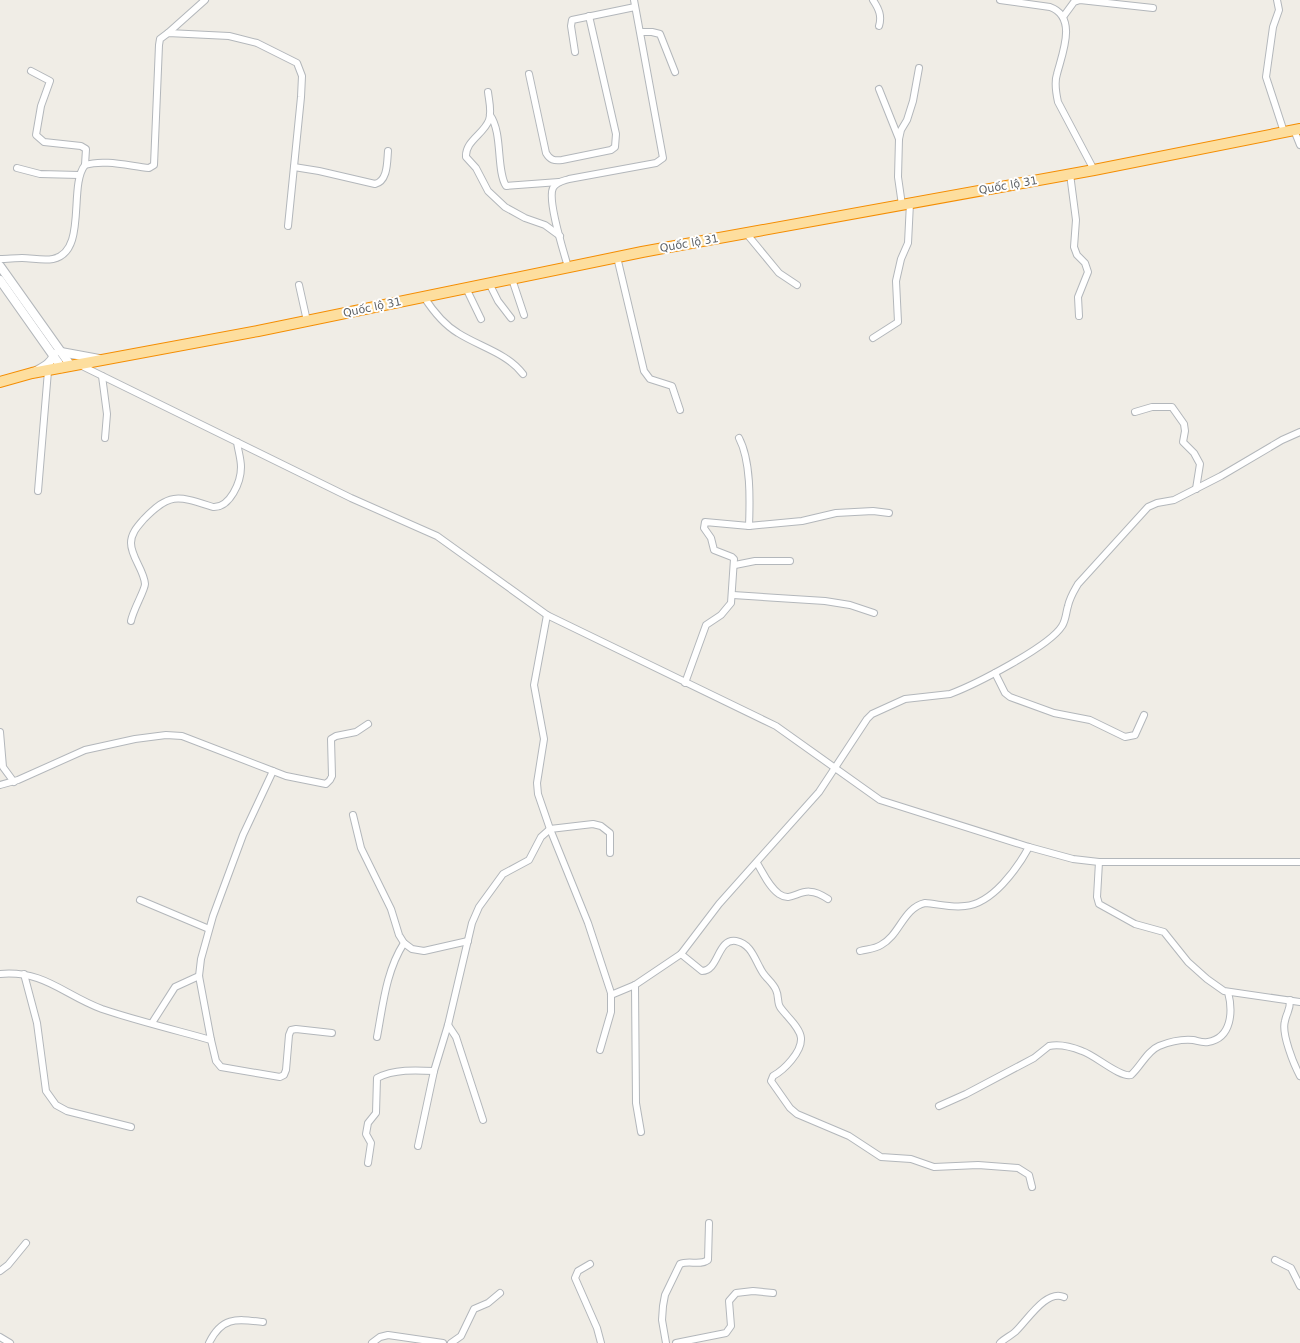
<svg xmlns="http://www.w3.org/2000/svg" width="1300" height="1343" viewBox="0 0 1300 1343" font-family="'DejaVu Sans',sans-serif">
<rect width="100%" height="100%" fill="#f0ede6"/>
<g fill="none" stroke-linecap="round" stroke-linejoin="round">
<g stroke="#b3b7bb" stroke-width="8">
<g id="minor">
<path d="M873,0C879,9 882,16 879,26"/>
<path d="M1000,0L1050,7C1078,17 1062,54 1057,74C1054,83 1056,93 1058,102L1094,170"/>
<path d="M1277,0L1279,10L1273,27L1266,77L1284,132"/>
<path d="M1063,17L1074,2L1080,0L1153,8"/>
<path d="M641,32H652L660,34L675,72"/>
<path d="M168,33L205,0"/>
<path d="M575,52L571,26L572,20L635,7"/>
<path d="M31,71L50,81L41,106L36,135L44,142L81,146L86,149L85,165"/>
<path d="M529,74L546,153C550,160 554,161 562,160L611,150L615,147L616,134L589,16"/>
<path d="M879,89L899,139"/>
<path d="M488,92C489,101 492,111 489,120C484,134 465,141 466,157L476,168L488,191L505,207L525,218L545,225L560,236"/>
<path d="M490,115C503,133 496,170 506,186L559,182"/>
<path d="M1294,130L1300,145"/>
<path d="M294,167L319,171L375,184C388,181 387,162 388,151"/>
<path d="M17,168L40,174L79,175"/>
<path d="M1070,174L1076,220L1074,247L1077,255L1085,263L1088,272L1078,297L1079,316"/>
<path d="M902,205L898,177L899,139L901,130L907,120L913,101L919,68"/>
<path d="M746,233L779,273L797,285"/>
<path d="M617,257L644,371L650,379L672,386L680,410"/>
<path d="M0,259C7,259 15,258 22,258C32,258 42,261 53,259C88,252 68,186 85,165C104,159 129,166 149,168L154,165L159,45L160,39L168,33L229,36L257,43L297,63L302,76L301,97L288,226"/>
<path d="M568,267C564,253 547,200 553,188C556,182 563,181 569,179L656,163L663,158L634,0"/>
<path d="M512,279L524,315"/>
<path d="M489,283L498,301L511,318"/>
<path d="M299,285L307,321"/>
<path d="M466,288L481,319"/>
<path d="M424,297C433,311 443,324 458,333C480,347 507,353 523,374"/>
<path d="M873,338L898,322L896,281L901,259L908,243L910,203"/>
<path d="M80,365L351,498L437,536L547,615L776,726L880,800L1029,847L1073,859L1099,862H1300"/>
<path d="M102,376L107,414L105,438"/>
<path d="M1135,412L1152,407H1172L1184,424L1185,431L1183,442L1194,453L1200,464L1196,489"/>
<path d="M739,438C751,461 750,500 749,526"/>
<path d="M38,491L48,371"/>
<path d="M735,565L755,561H790"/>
<path d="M733,595L825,601L850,605L874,613"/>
<path d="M547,615L534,685L544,739L537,783L538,794L550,829L588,923L611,993V1012L600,1050"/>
<path d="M131,621C133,610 145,590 145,584C144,570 131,557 131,543C131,533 138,526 144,519C170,492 178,496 213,507C230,508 241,482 241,467C241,459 238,450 237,442"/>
<path d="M995,673L1005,693L1010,697L1054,713L1090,720L1125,737L1135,735L1144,715"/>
<path d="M685,683L706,625L721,615L731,603L734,559L732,557L714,550L711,538L704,528L705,522L749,526L802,521L836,513L873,511L889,513"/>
<path d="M0,732L3,767L14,782"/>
<path d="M273,771L243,835L213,916L201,959L199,976L211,1040L216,1061L221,1067L280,1077L284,1075L286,1070L289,1035L291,1030L296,1029L332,1033"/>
<path d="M0,785L18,780L85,750L135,739L166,735L182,736L286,776L326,784L330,780L332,776L331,739L336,736L356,732L368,724"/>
<path d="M353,815L361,848L391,909L399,935L404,943L412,949L424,951L468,941"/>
<path d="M1099,862L1097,897L1099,904L1135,924L1164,932L1188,962L1207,979L1224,991L1300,1002"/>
<path d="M757,863C763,873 769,887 779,894C795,905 801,880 828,899"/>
<path d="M140,900L209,929"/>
<path d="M860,951C867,949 875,949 881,945C900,935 903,908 925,903C938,904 952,908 965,906C992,904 1017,869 1029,847"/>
<path d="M0,974C44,970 64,995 102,1009C138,1021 175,1030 211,1040"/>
<path d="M24,974L37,1023L46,1091L56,1105L67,1111L131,1127"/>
<path d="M635,985L636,1103L641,1132"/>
<path d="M611,995L635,985L681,954"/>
<path d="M1290,1000C1290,1012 1287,1011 1285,1021C1281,1033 1294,1065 1300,1076"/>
<path d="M152,1023L175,987L199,976"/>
<path d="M448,1025L456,1037L483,1120"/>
<path d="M377,1037C383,1005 386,971 404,943"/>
<path d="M939,1106L966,1094L1034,1058L1049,1046C1059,1044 1072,1047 1082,1051C1095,1055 1120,1078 1131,1075C1141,1066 1147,1051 1159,1046C1169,1042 1182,1039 1193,1040C1198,1041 1203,1043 1208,1042C1232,1038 1233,1011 1228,992"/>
<path d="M418,1146L434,1071L448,1025L472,923L479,907L503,874L529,860L541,837L550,829L593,824L601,826L610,833V853"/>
<path d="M368,1163L371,1143L366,1134L368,1123L376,1113L377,1078C394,1069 416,1070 434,1071"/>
<path d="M1032,1187L1029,1175L1018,1168L978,1165L934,1167L911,1159L881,1157L849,1136L797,1114L790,1108L771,1081L773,1076C784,1070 802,1052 801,1038C800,1027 786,1016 780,1007C777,1002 779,996 776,990C773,983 767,979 763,973C755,961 752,944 736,941C717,938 719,971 702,971L681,954L719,904L819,792L867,719L872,714L905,699L950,694C974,685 1049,647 1062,626C1066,620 1066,612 1068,606C1070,597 1074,591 1078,584L1148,507L1157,503L1174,500L1221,476L1282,440L1300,432"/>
<path d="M1275,1260L1291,1268L1300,1286"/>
<path d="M590,1264L578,1271L575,1278L597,1328L601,1343"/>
<path d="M0,1271L8,1265L26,1243"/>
<path d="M0,1337L10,1343"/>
<path d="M209,1343C222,1316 237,1319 263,1322"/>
<path d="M372,1343L380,1337L388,1335L443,1343"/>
<path d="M451,1343L461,1336L474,1309L488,1303L500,1293"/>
<path d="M666,1343L662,1320L663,1306L665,1295L680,1264C689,1260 700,1266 708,1260L709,1223"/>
<path d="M676,1343L726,1333L731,1326L729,1301L736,1293L753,1291L773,1293"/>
<path d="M1000,1343C1004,1339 1010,1336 1015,1332C1027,1321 1046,1289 1064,1297"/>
</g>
</g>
<g stroke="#b3b7bb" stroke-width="10">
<g id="tertiary">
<path d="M0,266L71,366"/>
<path d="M0,280L62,368"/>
<path d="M61,352L99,359"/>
<path d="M36,371C43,367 52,363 54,354"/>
</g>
</g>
<g stroke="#f48d02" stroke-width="12">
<path id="trunk" d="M0,382L32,373L258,331L642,252L1094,170L1300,129"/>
</g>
<use href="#minor" stroke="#fff" stroke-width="6"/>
<use href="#tertiary" stroke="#fff" stroke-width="8"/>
<use href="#trunk" stroke="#fdde9e" stroke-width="10"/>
</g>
<g text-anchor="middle" stroke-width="4" stroke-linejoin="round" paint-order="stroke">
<g font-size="11" fill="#5e6266" stroke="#fff">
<text transform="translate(1008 185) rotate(-10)" y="4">Quốc lộ 31</text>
<text transform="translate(689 243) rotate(-10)" y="4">Quốc lộ 31</text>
<text transform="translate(372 307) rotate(-12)" y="4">Quốc lộ 31</text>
</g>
</g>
</svg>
